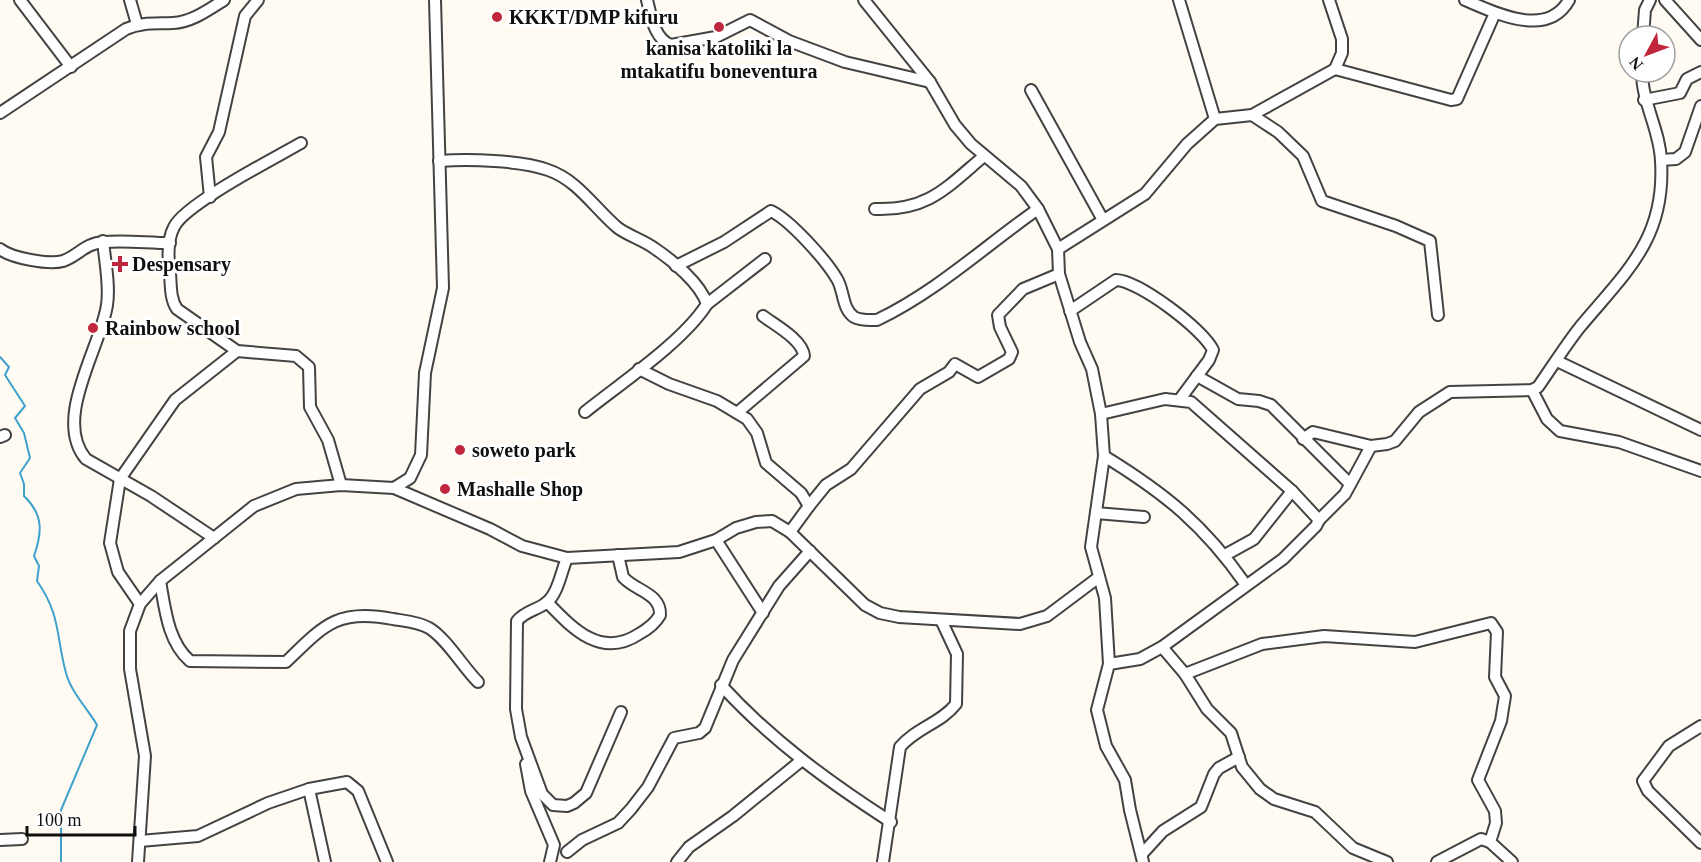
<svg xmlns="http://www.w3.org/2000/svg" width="1701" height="862" viewBox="0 0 1701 862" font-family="Georgia,serif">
<rect width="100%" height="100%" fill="#fffbf2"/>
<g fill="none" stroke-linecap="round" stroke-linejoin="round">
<path stroke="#3ea1cd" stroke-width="2" d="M0,357L9,367L5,375L25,406L15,418L24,433L30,458L20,473L24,484V496C44,515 42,533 34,556L39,566L37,581C61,615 56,637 66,673C71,692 87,708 97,725L61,810V862"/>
<g stroke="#434343" stroke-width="14">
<g id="minor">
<path d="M20,0L71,67"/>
<path d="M130,0L137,24"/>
<path d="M647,0C651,15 654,39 671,45L716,37L750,20L789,41L845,62L930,82"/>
<path d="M864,0L930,82L955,125L971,144L1021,186L1038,209L1058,249L1059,274L1080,342L1092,369L1101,414L1104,456L1091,547L1105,598L1109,664L1097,710L1106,746L1125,780L1130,810L1143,862"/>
<path d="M1179,0L1215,119"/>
<path d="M1465,0C1496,13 1547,39 1569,0"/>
<path d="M1665,0L1701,40"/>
<path d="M1643,36L1645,10L1650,0"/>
<path d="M1335,69L1451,100L1457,99L1495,13"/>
<path d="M1031,90L1103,220"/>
<path d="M1644,100L1680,93L1687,79L1701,72"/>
<path d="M0,113L126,29C142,22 156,24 173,23C192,22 208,10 224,0"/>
<path d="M1252,115L1278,132L1303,156L1322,201L1396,226L1430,241L1438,315"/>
<path d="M301,143C275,158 185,204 174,227C167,240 168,259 170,273C171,285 170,299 177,309L237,351L296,356L309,367L310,407L328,440L341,485"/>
<path d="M1661,160L1676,159L1685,152L1701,106"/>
<path d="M439,161C469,159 520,160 548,170C578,180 595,209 618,228C629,236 643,240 654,248C672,260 700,283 707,304C683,342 621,383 585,412"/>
<path d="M210,197L206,157L219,132L245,16L258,0"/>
<path d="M875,209C928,211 946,188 984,156"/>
<path d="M103,241C105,262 110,285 107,305C101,347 52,419 86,459L151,496L214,538"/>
<path d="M0,249C11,258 49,265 63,261C78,256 85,243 104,242C126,240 148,243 170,243"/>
<path d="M1058,249L1145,194L1187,144L1215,119L1252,115L1335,69L1342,53V39L1329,0"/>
<path d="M676,266L724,242L771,211C790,220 826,260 837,279C844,290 842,309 854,317C861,321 870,320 877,320C936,292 985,246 1038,209"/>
<path d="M707,304L765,259"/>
<path d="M1070,311L1116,280C1139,281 1203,329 1213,350L1209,360L1180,399"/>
<path d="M1557,361L1701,430"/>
<path d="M639,369L669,384L717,401L747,419L757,433L766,463L801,493L809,506L790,532"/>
<path d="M1197,376L1238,399L1259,401L1271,405L1350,484"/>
<path d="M1532,390L1547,419L1560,431L1619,442L1701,471"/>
<path d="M738,412L804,356C803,340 775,325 763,316"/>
<path d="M1101,414L1165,399L1191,402L1292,491L1319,520L1316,526L1283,559L1162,647L1140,659L1109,664"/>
<path d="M0,437L5,435"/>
<path d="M1303,439L1313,432L1371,446L1387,444L1395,441L1419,412L1450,392L1532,390L1538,387C1552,367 1565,346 1580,327C1625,273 1666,239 1661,161C1660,130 1642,103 1642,72"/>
<path d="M1104,456C1166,494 1204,525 1246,585"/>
<path d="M394,488L490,529L522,546L567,558L679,552L716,540L736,528L756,522L772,521L790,532L865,605L880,613L899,617L1020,624L1047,616L1099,577"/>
<path d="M809,506L826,485L851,469L920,389L949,372L955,364L978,377L1009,359L1012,352L1000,327L998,315L1023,289L1059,274"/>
<path d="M1096,513L1144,517"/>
<path d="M1319,520L1345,494L1371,446"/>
<path d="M716,540L763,613"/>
<path d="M1225,555L1254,539L1292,491"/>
<path d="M567,558C561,572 558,594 546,603C537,610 525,611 517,621L516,709L521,737L542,794L553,805L567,806L574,803L586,793L621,712"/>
<path d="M160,581C165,609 168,642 190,661L286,662C324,625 338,608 393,619C405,621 419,622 429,628C446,638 463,667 478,682"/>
<path d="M547,602C573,629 601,659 639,634C648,629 655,624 660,615C661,593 635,591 623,577L618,555"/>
<path d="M140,604L118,572L110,543L120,479L175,400L237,351"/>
<path d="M1162,647L1185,674L1207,709L1231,733L1242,767L1260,789L1274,799L1315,812L1353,848L1387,862"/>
<path d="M1185,674L1262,644L1324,636L1415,642L1491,623L1497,632L1495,677L1505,696L1501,721L1478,780L1495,811L1496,823L1490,842L1512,862"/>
<path d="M721,685C771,740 829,782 891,822"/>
<path d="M1701,726L1669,746L1643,781L1648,791L1701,843"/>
<path d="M526,764L531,791L554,845L550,862"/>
<path d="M309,789L325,862"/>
<path d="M0,840L22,839"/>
<path d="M140,841L198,836L268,803L309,789L347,782L358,791L387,862"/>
<path d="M567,852L582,840L618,823L631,809L648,787L674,738L699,733L705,728L733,660L779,586L810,551"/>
<path d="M1142,854L1163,831L1201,807L1214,774L1219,768L1239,757"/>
<path d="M138,862L145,756L130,669V631L140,604L160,581L254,506L296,489L341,485L394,488L410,478L421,455L425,373L443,288L435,0"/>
<path d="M677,862L689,847L733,816L802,760"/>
<path d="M883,862L900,747C916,728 941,723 956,704L957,654L942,622"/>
<path d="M1437,862L1481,839L1490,842"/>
</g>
</g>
<use href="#minor" stroke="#fff" stroke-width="10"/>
</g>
<g fill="#c0273c" stroke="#fff" stroke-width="2">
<circle cx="497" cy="17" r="6"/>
<circle cx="719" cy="27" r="6"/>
<path d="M117 255h6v6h6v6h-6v6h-6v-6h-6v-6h6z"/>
<circle cx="93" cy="328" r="6"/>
<circle cx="460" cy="450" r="6"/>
<circle cx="445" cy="489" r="6"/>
</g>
<g text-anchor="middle" stroke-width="6" stroke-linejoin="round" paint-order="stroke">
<g font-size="20" font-weight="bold" fill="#101010" stroke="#fff" text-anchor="start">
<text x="509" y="24">KKKT/DMP kifuru</text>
<text x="719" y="55" text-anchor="middle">kanisa katoliki la<tspan x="719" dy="23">mtakatifu boneventura</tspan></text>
<text x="132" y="271">Despensary</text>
<text x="105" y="335">Rainbow school</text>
<text x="472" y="457">soweto park</text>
<text x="457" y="496">Mashalle Shop</text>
</g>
</g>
<g transform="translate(1647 54) rotate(229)"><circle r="28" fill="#ffffff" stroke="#9f9f9f" stroke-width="1.5"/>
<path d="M0-4.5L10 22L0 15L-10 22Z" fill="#c0273c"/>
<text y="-9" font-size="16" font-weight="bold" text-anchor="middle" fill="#101010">N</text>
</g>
<path d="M27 826v9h108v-9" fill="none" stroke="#101010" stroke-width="3"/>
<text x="36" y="826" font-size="18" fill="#101010" stroke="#ffffff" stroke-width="4.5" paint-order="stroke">100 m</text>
</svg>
